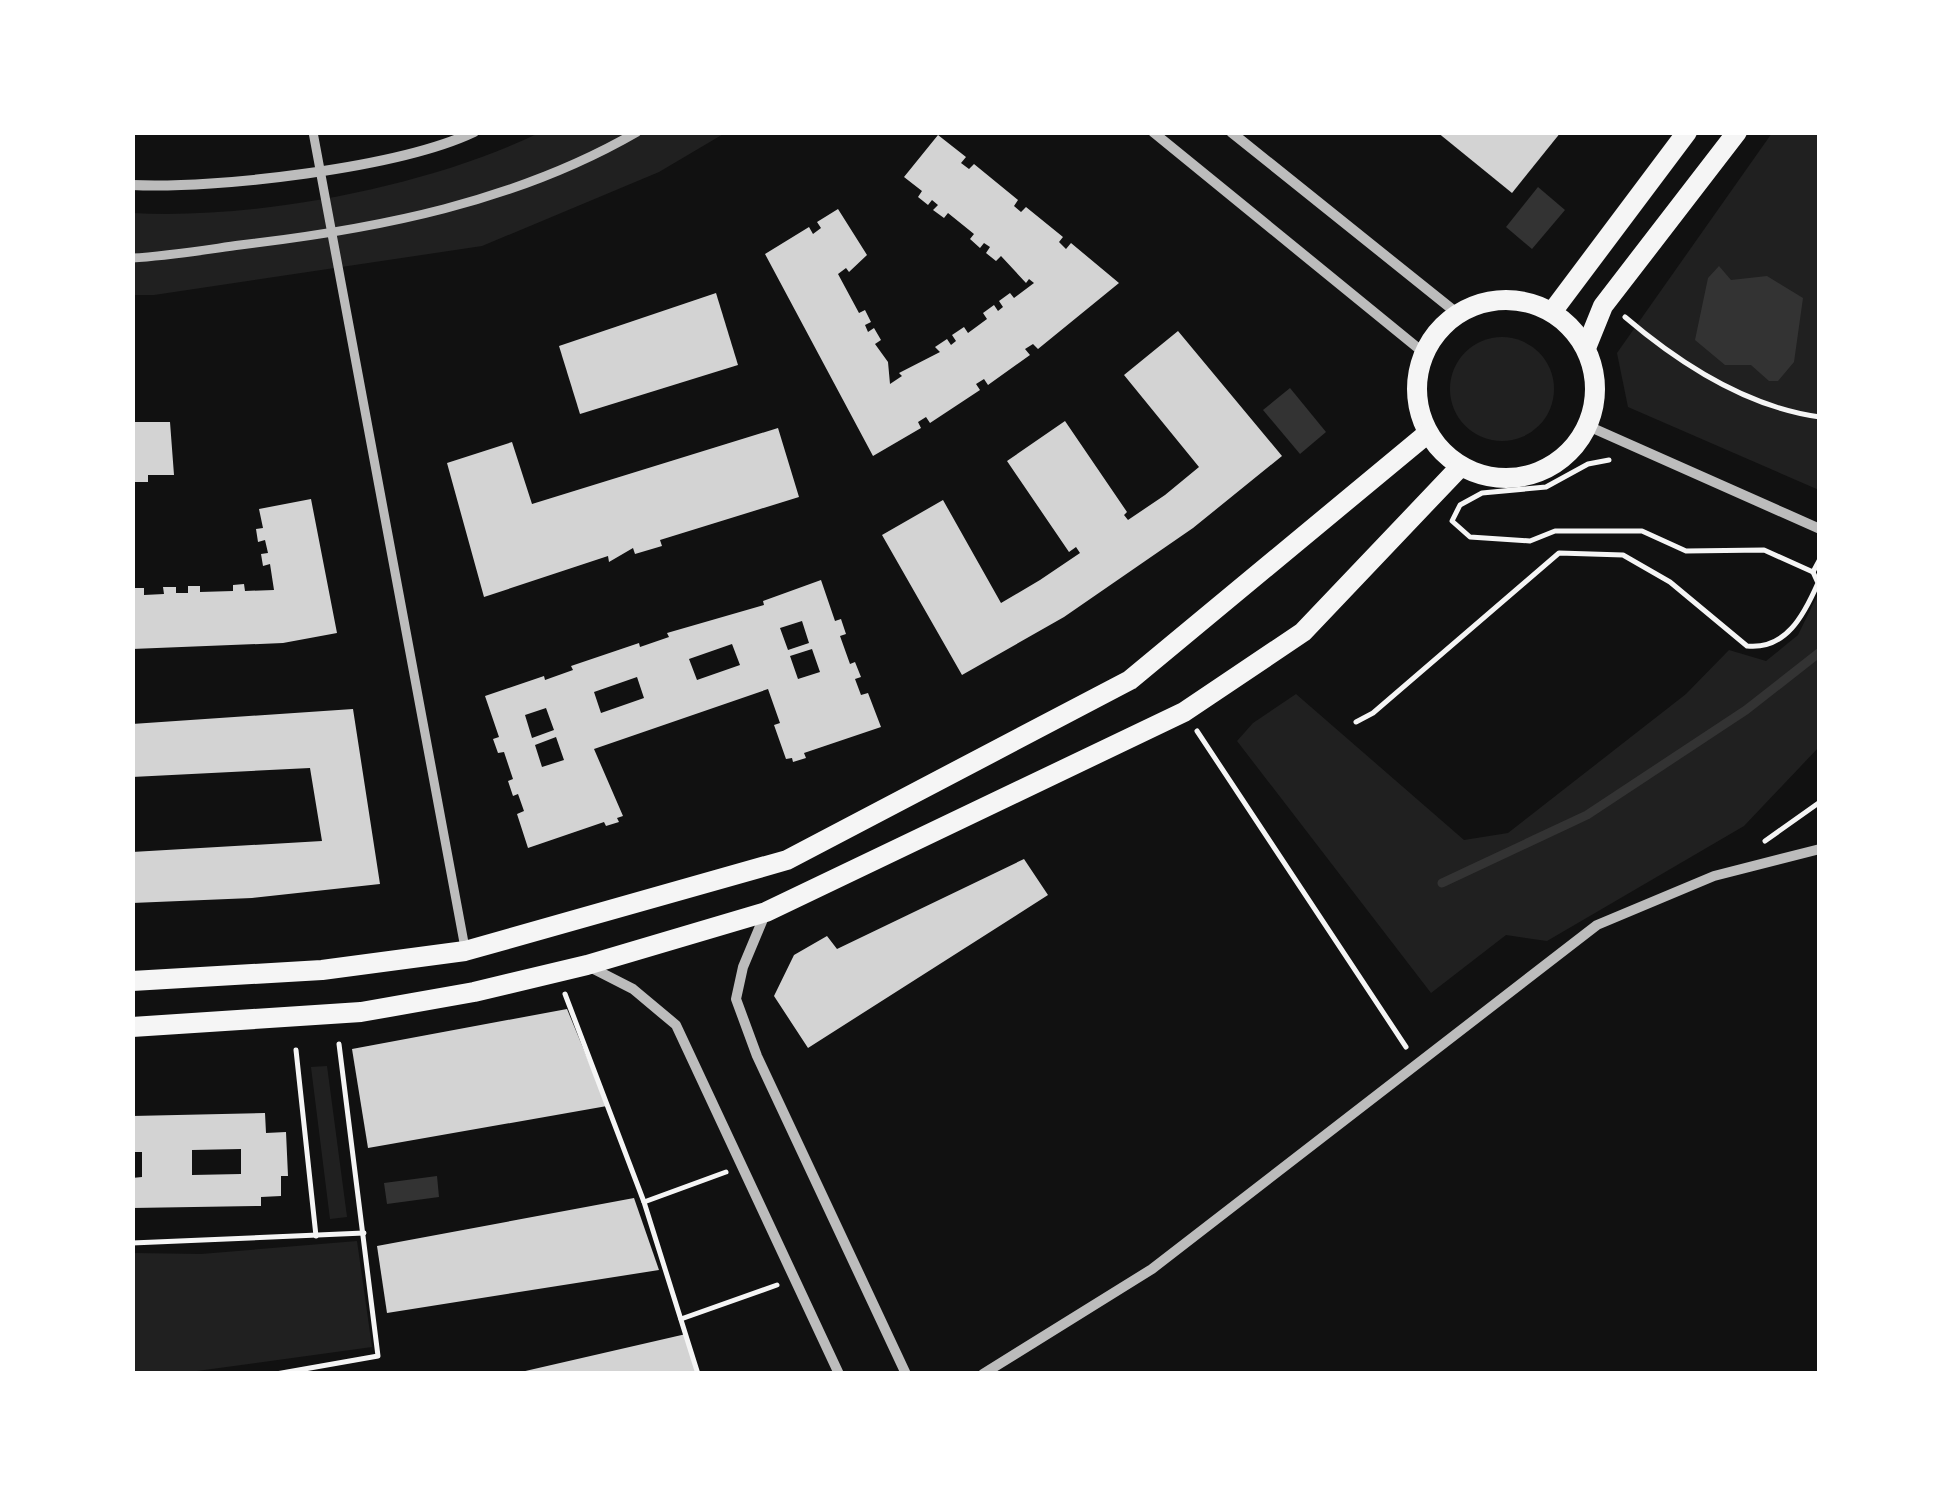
<svg xmlns="http://www.w3.org/2000/svg" width="1952" height="1506" viewBox="0 0 1952 1506" font-family="Poppins,sans-serif">
<rect width="100%" height="100%" fill="#111"/>
<g fill="#202020">
<path d="M539,133H725L659,172L482,246L154,295H133L132,213C257,220 427,187 539,133Z"/>
<path d="M1772,133H1819V490L1628,407L1617,353Z"/>
<circle cx="1502" cy="389" r="52"/>
<path d="M1819,592V747L1744,826L1547,941L1506,935L1431,993L1237,741L1253,723L1296,694L1464,840L1508,833L1686,694L1729,650L1766,661L1798,635Z"/>
<path d="M327,1066L347,1217L330,1219L311,1067Z"/>
<path d="M357,1241L372,1347L197,1371L133,1373V1253L201,1254Z"/>
</g>
<g fill="#333">
<path d="M1538,187L1565,210L1532,249L1506,227Z"/>
<path d="M1719,266L1731,280L1767,276L1803,298L1794,362L1778,381H1769L1751,365H1725L1695,340L1708,278Z"/>
<path d="M1290,388L1326,432L1300,454L1263,410Z"/>
<path d="M437,1176L439,1197L387,1204L384,1183Z"/>
</g>
<g fill="none" stroke-linecap="round" stroke-linejoin="round">
<path stroke="#333" stroke-width="9" d="M1442,883L1587,815L1746,710L1820,652"/>
</g>
<g fill="#d3d3d3" fill-rule="evenodd">
<path d="M1437,132H1561L1512,193Z"/>
<path d="M938,135L966,157L961,163L969,169L974,164L1018,200L1014,206L1021,212L1026,207L1063,237L1059,242L1066,249L1071,243L1119,283L1038,349L1033,344L1025,349L1030,355L988,385L984,379L976,384L980,390L930,423L926,417L918,422L921,428L873,456L765,254L809,227L813,234L821,228L817,222L838,209L867,255L849,272L846,268L838,274L859,313L865,310L871,322L865,325L868,332L874,328L881,340L875,344L888,362L890,384L902,376L899,373L940,352L935,347L947,339L951,345L956,341L952,335L964,327L968,333L987,319L983,313L994,305L998,311L1003,307L999,301L1010,293L1014,298L1034,283L1029,279L1026,283L1001,256L996,261L986,253L990,247L984,243L980,248L970,239L974,234L948,213L944,218L933,210L938,205L932,200L928,205L918,197L922,191L904,177Z"/>
<path d="M716,293L738,365L580,414L559,346Z"/>
<path d="M1178,331L1282,456L1193,528L1064,617L962,675L882,535L943,500L1001,603L1040,580L1080,553L1076,547L1069,552L1007,461L1065,421L1127,512L1124,515L1128,520L1165,495L1199,467L1124,375Z"/>
<path d="M132,422H170L174,475H148V482H135Z"/>
<path d="M778,428L799,497L660,540L662,546L635,554L633,548L609,562L608,556L484,597L447,463L512,442L532,504Z"/>
<path d="M311,499L337,633L283,643L132,649V588H144V595L164,594L163,587H176V593H188V586H200V592L233,591V585L244,584L245,591L274,590L270,564L263,566L261,554L268,553L265,540L258,542L256,529L263,528L259,509Z"/>
<path d="M821,580L835,621L841,619L846,634L840,636L850,664L855,662L861,677L855,679L861,695L868,693L881,727L804,753L806,758L793,762L792,758L786,759L774,725L780,723L768,689L594,749L623,816L617,818L619,822L606,826L604,822L528,848L517,814L524,811L518,794L513,796L508,781L513,779L504,752L498,753L493,739L499,737L485,696L544,676L545,680L573,670L571,666L639,643L640,647L669,637L667,633L764,605L763,601ZM802,621L809,643L788,650L780,628ZM732,644L740,665L697,680L689,659ZM812,649L820,672L798,679L790,656ZM637,677L644,698L601,713L594,692ZM546,708L554,730L532,738L525,715ZM556,737L564,760L542,767L535,745Z"/>
<path d="M353,709L380,884L252,898L132,903V852L322,841L310,768L132,777V724Z"/>
<path d="M1024,859L1048,895L808,1048L774,996L794,955L827,936L837,949Z"/>
<path d="M567,1009L607,1106L368,1148L352,1049Z"/>
<path d="M265,1113L266,1133L286,1132L288,1176H281V1196L261,1197V1206L132,1208V1178L142,1177V1152H132V1116ZM241,1149V1174L192,1175V1150Z"/>
<path d="M634,1198L659,1270L387,1313L377,1246Z"/>
<path d="M686,1334L698,1374H521V1372Z"/>
</g>
<g fill="none" stroke-linecap="round" stroke-linejoin="round">
<g stroke="#f5f5f5" stroke-width="5">
<path d="M1625,317C1680,364 1746,407 1820,417"/>
<path d="M1813,572L1820,559"/>
<path d="M1356,722L1373,713L1559,553L1623,555L1670,582L1747,646C1786,650 1804,615 1818,583L1813,572L1764,550L1686,551L1642,531H1555L1530,541L1470,537L1452,521L1460,505L1482,493L1546,487L1588,464L1609,460"/>
<path d="M1197,731L1406,1047"/>
<path d="M1765,841L1820,802"/>
<path d="M565,994L644,1202L698,1374"/>
<path d="M296,1050L316,1236"/>
<path d="M644,1202L726,1172"/>
<path d="M132,1243L364,1233"/>
<path d="M681,1319L777,1285"/>
<path d="M276,1374L378,1356L339,1044"/>
</g>
<g stroke="#bcbcbc" stroke-width="9">
<path d="M313,132L465,948"/>
<path d="M132,258C168,256 204,250 240,245C377,229 516,202 637,132"/>
</g>
<g stroke="#bcbcbc" stroke-width="10">
<path d="M1153,132L1424,353"/>
<path d="M1231,132L1458,314"/>
<path d="M132,185C217,189 398,168 474,132"/>
<path d="M1588,426L1820,529"/>
<path d="M766,912L743,967L736,999L757,1056L906,1374"/>
<path d="M588,966L633,989L676,1025L839,1374"/>
<path d="M983,1374L1152,1269L1597,925L1714,876L1820,849"/>
</g>
<g stroke="#f5f5f5" stroke-width="20">
<circle cx="1506" cy="389" r="89"/>
<path d="M1552,312L1687,132"/>
<path d="M1586,348L1603,306L1737,132"/>
<path d="M132,981L322,970L465,951L787,860L1130,680L1428,433"/>
<path d="M132,1027L361,1012L474,992L587,965L766,912L1184,712L1303,632L1460,467"/>
</g>
</g>
<rect width="1952" height="1506" fill="none" stroke="#ffffff" stroke-width="270"/>
</svg>
